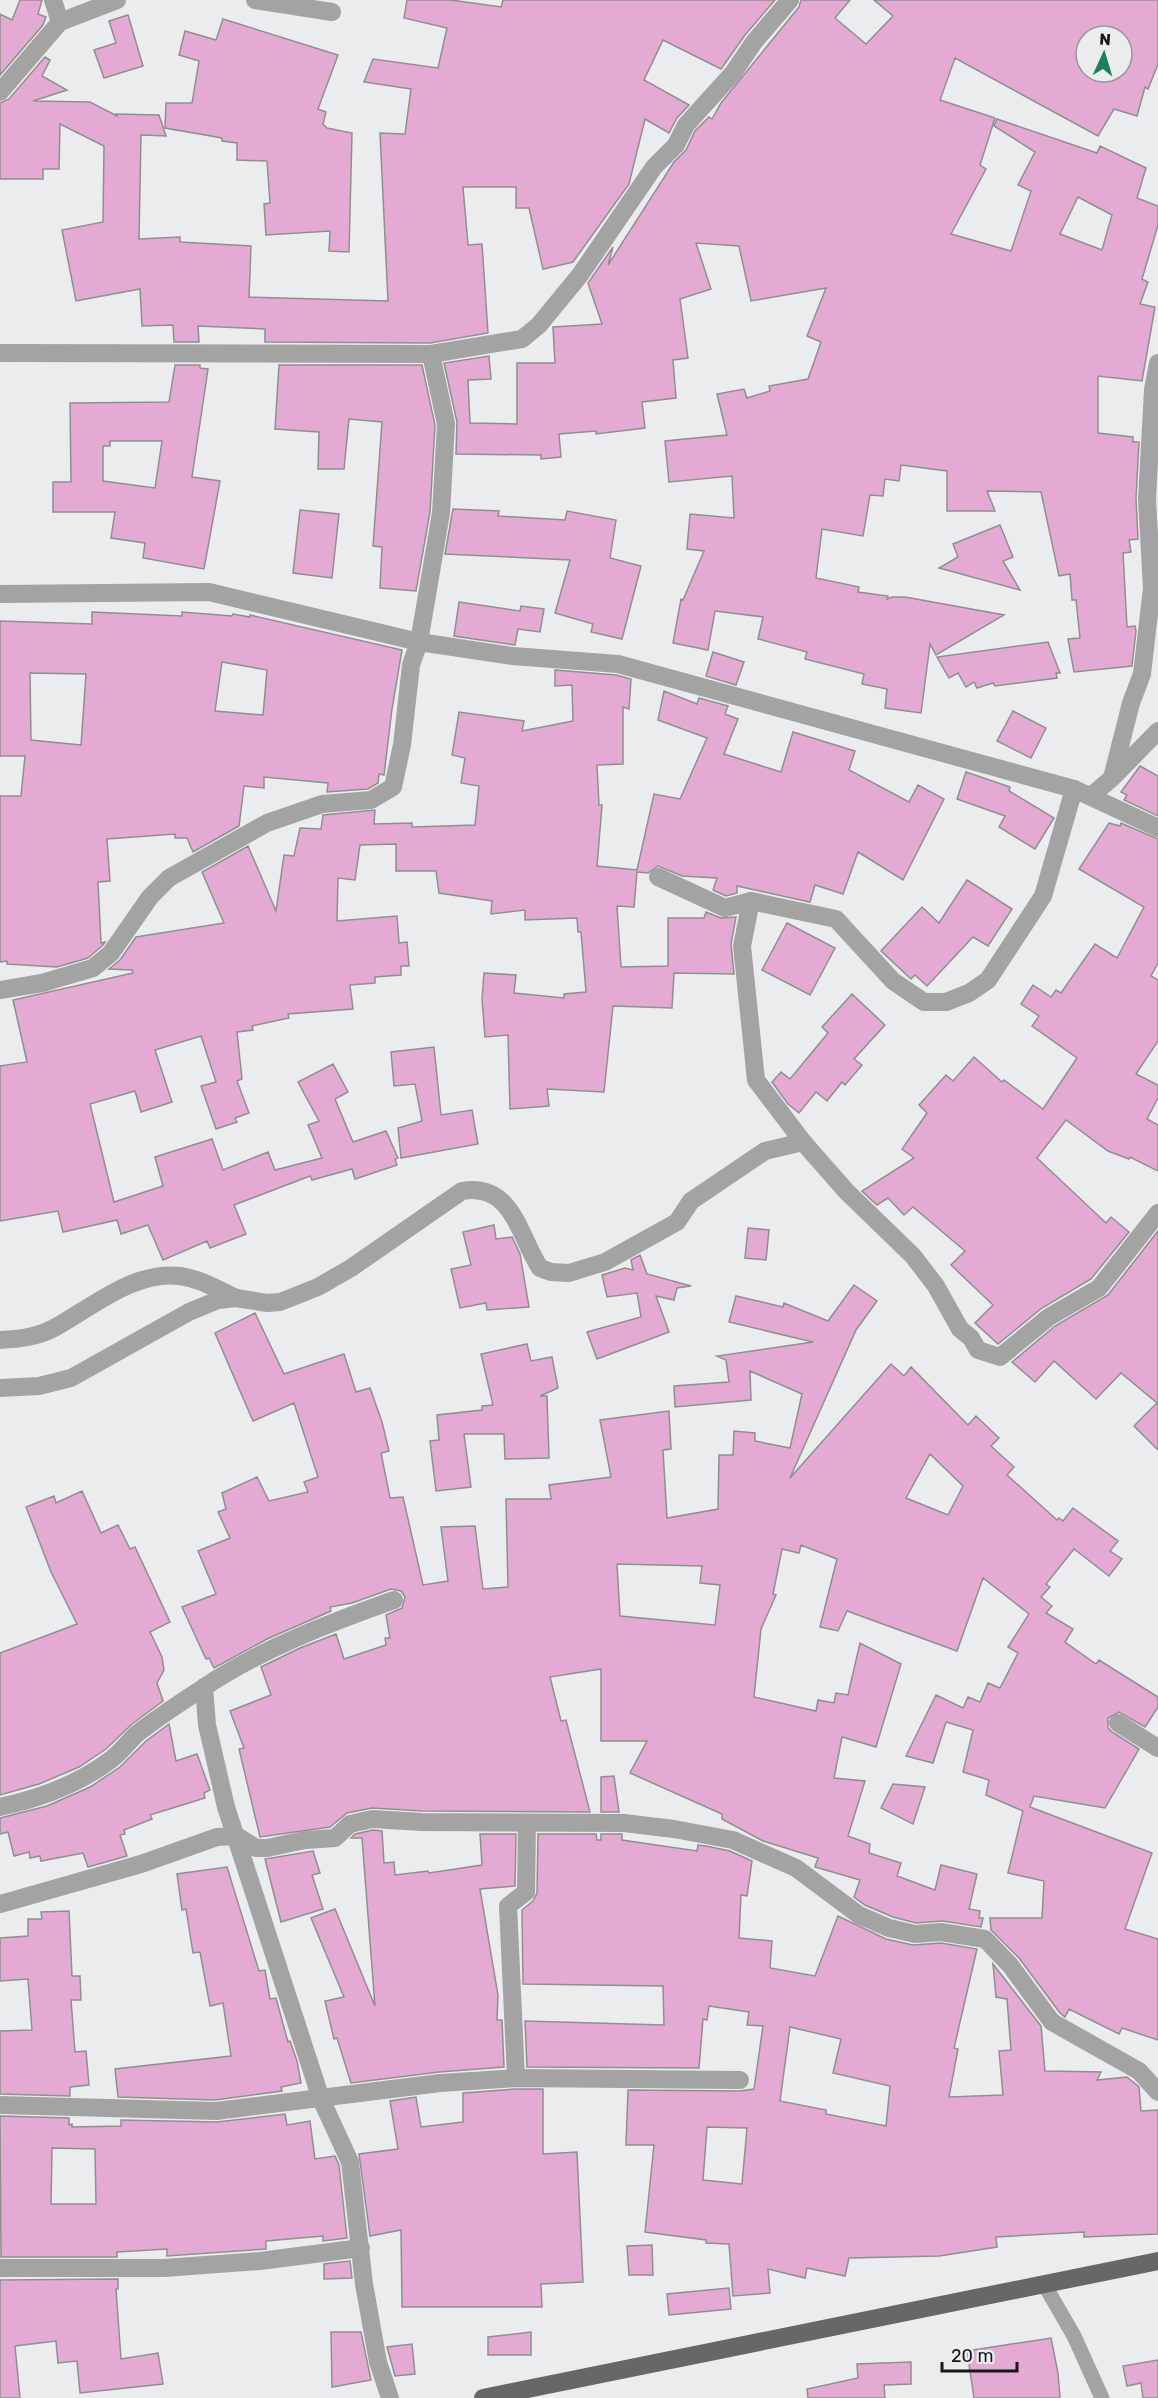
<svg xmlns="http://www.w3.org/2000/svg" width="1158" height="2398" viewBox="0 0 1158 2398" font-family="Rubik,sans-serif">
<rect width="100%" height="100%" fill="#ebeced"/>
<g fill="#e4aad4" stroke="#908f8f" stroke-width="1.5" fill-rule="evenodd">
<path d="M20,0H42L38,14L46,17L43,25L0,75V14L12,20Z"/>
<path d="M407,0H451L501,7L503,0H775L745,35L721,69L663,40L644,80L689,105L677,118L669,133L645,119L629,184L573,262L543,269L529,208H516V187H463L468,245L482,244L488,333L430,343L265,342V329L198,326L199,342H174L173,325L142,326L140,289L76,301L62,230L103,222L104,146L60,124L59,169H43V179H0V103L9,99L45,57L50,60L42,76L67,90L33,101L90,102L117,116L116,114L159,115L166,136L141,135L139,239L180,237V242L251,246L249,297L388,301L380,133L405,134L411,89L364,82L373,59L438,68L447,28L404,18Z"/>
<path d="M801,0H850L835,18L866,44L893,16L874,0H1158V64L1148,89L1145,87L1137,116L1114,109L1098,136L955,58L940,100L995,118L980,165L986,169L951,234L1011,251L1031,191L1018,185L1035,152L994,126L997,119L1097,153L1100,146L1146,168L1137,198L1158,206V225L1142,279L1148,282L1140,304L1155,307L1142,381L1098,376V433L1133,437V442H1139L1136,498L1138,539L1129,540L1131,552L1123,553L1127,627L1135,626L1136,631L1132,666L1074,672L1068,639L1080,638L1076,600H1072L1070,574L1059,576L1041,492L987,491L995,511H947V471L901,465L899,481L885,479L883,496L870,495L863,536L822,529L816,578L859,587L858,592L888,596L887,599L892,597H905L1004,615L936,655L930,644L921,713L885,708L887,689L862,684L864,674L805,659L807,652L758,639L763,617L715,611L708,650L673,643L681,599L683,600L704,551L687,549L690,514L734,518L732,476L669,482L665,441L727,435L717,394L744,389L747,398L770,391L769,386L808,379L821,342L807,336L826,288L751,301L739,246L696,243L711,289L680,299L688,358L673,360L676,398L642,402L645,428L596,434V431L559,434L561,457L541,459V455L456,454L457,422L444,363L489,356L491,379L468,380L470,423L517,424V363H555L553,327L602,324L588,283L613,247L608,265L674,162L686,150L695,131L709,117L712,119L721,103L799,7ZM1086,36H1122V72H1086ZM1078,197L1112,215L1102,250L1060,234Z"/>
<path d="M128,15L143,66L104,78L94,50L116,43L109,21Z"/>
<path d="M223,19L338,55L318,109L326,112L323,124L327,128L352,133L349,252L329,251L330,231L266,235L264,204L270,203L267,161L237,160V143L222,141V138L165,128L166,103H192L199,61L179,55L185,31L216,40Z"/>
<path d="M175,365H200V368L208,369L192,477L220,481L204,569L143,558L145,543L111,538L115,512H53V482H71L70,403L169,402ZM110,441H162L155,488L103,481V446H110Z"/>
<path d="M279,365H422L435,425L430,512L416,591L380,588L382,547L373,546L382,422L349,419L344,469H318L319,432L275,429Z"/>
<path d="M453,509L499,511L498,516L565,520L567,511L616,520L610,558L641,566L622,639L591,632L593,624L555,613L570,560L445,554Z"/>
<path d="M300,510L339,514L332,578L293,573Z"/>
<path d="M1000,525L1013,557L1003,561L1020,590L939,568L958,557L953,544Z"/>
<path d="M459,602L520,611L521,606L544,609L540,632L518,629L515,645L454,636Z"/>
<path d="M92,612L182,616V612L232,616L233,614L250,617V615L402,650L392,709L384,775L379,774L378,783L368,789L327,792L328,783L264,777V788L244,786L239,826L193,852L187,838H175V834L107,839L110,881L98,882L101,943L105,942L103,945L88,958L57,967L7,964V961L0,962V796H21L25,756H0V621L92,624ZM222,662L267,670L263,715L215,711ZM30,673L86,674L81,745L31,740Z"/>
<path d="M1048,642L1060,673H1056L1057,678L995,686L993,683L977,688L974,682L966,687L958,673L949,678L937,657Z"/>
<path d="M713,652L744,662L736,685L706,676Z"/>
<path d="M555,670L616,675L631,679L629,709L623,707V764L597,765L599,805H602L597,866L637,870L654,794L680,799L707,738L658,720L664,691L697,704L699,698L728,706L725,714L738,719L724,754L781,772L793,732L855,751L849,770L909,802L918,785L944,799L903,880L858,852L843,894L815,885L810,902L737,886V893L726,896L713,890L717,878L682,876L658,866L648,873L637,872L634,907L617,906L621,967L668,966V918H704L706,912L721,918L736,917L731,944L734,974L674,973L672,1008L613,1006L604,1092L547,1089L549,1106L510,1109L508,1035L485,1037L482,999L484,973L516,975L514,993L564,998V994L586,992L581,932H578L577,918L525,920V910L491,914L492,901L439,893L436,871H396V844L360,845L355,880L338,878L337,921L397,916L399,943L407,942L409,966H401V975L375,977V983L350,985L353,1009L288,1014L289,1018L252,1026L253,1030L237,1032L242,1079L237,1081L249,1113L235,1118L237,1122L216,1129L201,1086L216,1082L201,1036L155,1050L172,1102L141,1112L135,1091L90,1104L114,1202L163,1186L155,1157L212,1139L223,1170L268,1152L275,1170L322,1158L308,1125L319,1121L298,1082L333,1064L348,1092L335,1099L353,1142L386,1131L398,1158L395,1159L397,1165L355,1179L352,1169L312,1180L310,1176L234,1205L246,1234L210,1248L207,1241L163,1260L148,1225L121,1234L117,1220L63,1232L58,1211L0,1221V1066L27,1062L13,1000L133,973L132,970L109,969L120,960L136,937L224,923L202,872L248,846L276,911L284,855L294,856L300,828L321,829L323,815L375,810L374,824L412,823V827L475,825L479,786L461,783L465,758L452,755L459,712L524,721L522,731L573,721L572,685L555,686Z"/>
<path d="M1013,711L1046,728L1031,758L997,741Z"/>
<path d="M1140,766L1158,776V816L1124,800L1127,795L1121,792Z"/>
<path d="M966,772L1010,787L1009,791L1054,818L1035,849L999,827L1005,816L957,799Z"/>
<path d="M1109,823L1120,826L1121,823L1158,839V963L1151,976L1158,980V1041L1136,1074L1158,1085V1098L1147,1119L1158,1125V1171L1130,1157L1129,1159L1108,1151L1066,1120L1037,1158L1106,1223L1111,1217L1129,1232L1091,1279L1042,1308L998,1344L975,1323L993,1305L951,1265L965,1251L913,1207L904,1215L888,1198L877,1205L862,1191L914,1158L902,1149L927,1113L919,1105L946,1075L953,1081L974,1057L1002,1082L1004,1080L1043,1109L1077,1058L1032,1026L1039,1016L1021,1004L1033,985L1051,997L1056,990L1061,993L1095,944L1117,958L1144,907L1079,869Z"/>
<path d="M967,880L1012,909L988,946L973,937L927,986L915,975L911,979L881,951L922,907L939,923Z"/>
<path d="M787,923L835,948L810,995L762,970Z"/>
<path d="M852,994L885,1025L854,1059L862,1065L845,1085L842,1082L827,1101L816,1092L799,1113L788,1104L772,1082L781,1072L790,1079L828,1033L822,1027Z"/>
<path d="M434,1047L441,1115L472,1110L478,1144L401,1158L398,1128L422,1121L415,1084L394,1086L391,1052Z"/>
<path d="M494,1225L496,1239L512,1237L520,1254L529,1307L487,1310L486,1303L460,1308L451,1269L471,1265L463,1232Z"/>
<path d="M748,1228L769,1230L766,1260L745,1258Z"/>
<path d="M1158,1231V1450L1134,1426L1157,1403L1121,1373L1096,1399L1054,1361L1035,1382L1012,1362L1055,1326L1108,1295Z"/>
<path d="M640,1255L647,1274L691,1286L677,1288L674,1300L656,1296L669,1332L597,1359L587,1332L641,1317L637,1293L607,1297L602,1275L625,1268L633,1270L631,1260Z"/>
<path d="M854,1285L877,1301L856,1330L790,1478L891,1364L904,1376L911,1367L968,1425L976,1416L999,1438L991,1446L1014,1467L1007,1475L1057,1520L1059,1518L1063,1521L1073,1508L1118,1541L1110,1551L1122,1559L1109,1576L1074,1549L1046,1584L1050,1587L1041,1597L1052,1606L1046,1613L1073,1629L1065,1642L1096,1664L1099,1660L1158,1697V1707L1145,1727L1119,1712L1108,1718V1728L1112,1732L1139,1749L1105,1808L1034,1796L1030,1807L1152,1853L1125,1929L1158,1939V2040L1122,2028L1119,2034L1069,2009L1065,2017L1060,2013L1019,1958L991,1930L990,1918H1042L1044,1881L1008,1873L1023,1811L986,1795L989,1780L963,1772L973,1730L946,1722L933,1763L906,1756L936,1695L963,1708L968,1697L980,1702L988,1683L1000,1688L1018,1653L1008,1647L1029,1614L983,1578L957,1651L847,1611L838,1631L820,1627L837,1559L801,1545L799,1553L782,1549L773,1594L776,1595L761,1629L754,1697L816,1711L818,1700L834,1703L836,1693L848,1695L860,1643L901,1664L876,1747L842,1737L834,1778L865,1781L848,1836L870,1844L869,1853L901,1863L897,1876L935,1890L941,1865L977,1874L969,1909L980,1911L979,1918H983L981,1927L943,1921L916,1923L893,1917L865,1905L854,1897L860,1880L815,1867L818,1858L763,1841L722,1819V1814L630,1773L647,1741H601V1669L550,1677L561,1721L566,1720L590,1812L422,1811L372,1808L347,1813L330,1827L260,1837L239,1749L244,1748L230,1711L271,1695L261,1667L300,1648L336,1634L344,1659L386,1645L385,1638H390L386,1615L402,1608L405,1597L401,1591L391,1589L352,1603L330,1607L331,1611L267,1639L214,1668L209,1658L206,1659L182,1607L216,1594L198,1551L230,1538L218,1512L226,1509L222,1493L257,1477L269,1501L308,1492L304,1482L318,1477L294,1403L253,1421L215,1333L255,1313L284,1374L344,1354L356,1392L370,1388L382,1422L389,1451L381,1453L390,1498L403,1497L423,1585L448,1581L441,1527L475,1526L483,1589L508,1587L506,1499H551L549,1485L611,1477L600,1420L669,1411L671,1449L663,1450L667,1518L718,1509L719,1455H733L734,1431L755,1433V1441L790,1448L802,1394L750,1371L751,1400L675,1407L674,1386L729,1382L726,1360L717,1356L813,1342L729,1322L736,1296L783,1307L784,1303L828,1321ZM930,1454L963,1486L948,1515L906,1498ZM617,1564L702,1566L700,1583L720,1585L715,1625L620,1616Z"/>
<path d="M527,1344L531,1361L552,1357L558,1388L540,1396H547L549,1458L505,1459L504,1434H464L471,1487L436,1491L430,1441L439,1440L437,1415L482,1410V1406L493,1405L481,1354Z"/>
<path d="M82,1491L101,1533L118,1525L130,1549L135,1547L170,1622L150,1632L162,1657L164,1670L157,1683L163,1701L132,1724L106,1749L79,1767L39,1784L0,1795V1653L77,1624L51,1572L26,1507L54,1496L56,1503Z"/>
<path d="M169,1724L176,1761L197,1754L210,1790L204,1793L205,1798L150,1815L152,1819L124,1830L125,1834L120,1835L127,1856L88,1867L83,1853L41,1861L40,1856L30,1858L29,1852L14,1856L8,1832L0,1834V1818L47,1806L90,1787L120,1767L146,1741Z"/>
<path d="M614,1776L619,1812H601V1777Z"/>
<path d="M893,1784L925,1787L913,1824L881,1808Z"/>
<path d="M373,1830L382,1831L384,1863L394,1862L395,1875L428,1871L429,1873L482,1865L480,1834H516L515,1886L480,1889L498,1995L497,2020H502L504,2067L439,2072L351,2083L337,2038L334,2039L325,2001L344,1997L311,1918L335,1909L375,2006L362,1838H351L355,1834Z"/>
<path d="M538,1834H596L597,1840H601V1834H622V1840L697,1851L698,1845L706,1846L730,1851L752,1861L747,1896L741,1895L739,1938L772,1941L770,1968L815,1976L838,1916L886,1939L913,1945L941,1943L977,1949L954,2048L958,2049L949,2097L1003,2095L999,2051L1011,2050L1007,1999L996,1997L993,1964L1041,2026L1045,2071L1101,2072L1097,2080L1127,2077L1139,2087L1141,2111L1158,2110V2234L1084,2237V2232L996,2237L997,2247L939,2256L849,2258L845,2276L807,2268L805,2278L768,2269L770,2293L733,2296L729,2244L706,2243V2240L645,2232L654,2145H626L628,2090L740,2091L754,2089L763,2026L747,2025L749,2012L709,2006L707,2020L703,2019L699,2068L527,2067L525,2021L664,2025L663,1986L523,1984L522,1910L533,1901L537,1893ZM790,2027L841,2039L833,2073L890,2086L886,2126L826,2114V2110L780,2101ZM707,2127L747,2128L742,2184L703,2180Z"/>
<path d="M313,1851L320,1873L312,1875L323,1909L281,1922L265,1859Z"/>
<path d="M227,1867L259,1971L265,1970L270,1999L276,1998L288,2042L290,2041L297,2061L301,2083L281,2087L282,2091L215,2100L118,2097L115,2069L231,2056L223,2003L210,2006L200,1952L193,1953L186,1909L182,1910L177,1874Z"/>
<path d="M69,1911L72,1976H80L81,2000H71L75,2052L86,2051L89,2085L70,2087V2096L0,2094V2031L32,2030L28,1979L0,1981V1938L28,1936V1919H42L41,1912Z"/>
<path d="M516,2089H543V2154L577,2152L583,2282L541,2284L542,2307H402L401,2230L370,2236L359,2154L398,2149L390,2101L416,2097L421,2127L463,2122V2093Z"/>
<path d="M285,2114L287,2125L310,2121L315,2159L335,2156L339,2165L347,2238L323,2241V2236L266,2241V2249L167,2256V2249L117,2252V2257H1L0,2116L69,2118V2125L72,2124V2127L121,2126V2120L217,2122ZM52,2148L95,2149L96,2204H51Z"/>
<path d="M652,2245L653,2275H629L627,2246Z"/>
<path d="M350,2261L352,2278L324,2279V2264Z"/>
<path d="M118,2279V2289H116L121,2359L158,2353L163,2384L80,2393L77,2361L58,2363L56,2341L15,2346L20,2398H0V2280Z"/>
<path d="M729,2288L731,2309L669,2315L667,2294Z"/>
<path d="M331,2332H361L371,2380L332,2387Z"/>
<path d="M531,2332V2355H488V2337Z"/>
<path d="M1051,2338L1058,2373L1060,2398H974L967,2351Z"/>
<path d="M412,2344L415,2374L395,2376L387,2347Z"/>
<path d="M1158,2360V2398H1143L1141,2383L1127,2386L1123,2366Z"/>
<path d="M911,2362V2384L884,2385L885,2398H808L807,2389L858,2378L857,2364Z"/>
</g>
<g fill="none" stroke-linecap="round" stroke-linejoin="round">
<path stroke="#a4a3a3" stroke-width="15" d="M1044,2284L1074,2336L1102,2398"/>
<g stroke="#a4a3a3" stroke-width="18">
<path d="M53,0L60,22"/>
<path d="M255,0L332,12"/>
<path d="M0,92L60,22L117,0"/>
<path d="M0,353L431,354L522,339L539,325L580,275L654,167L676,145L686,125L733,73L754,42L790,0"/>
<path d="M0,594L209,592L419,642L513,656L618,664L1074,789L1158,828"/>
<path d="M1114,776L1158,731"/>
<path d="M1091,796L1112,778L1131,703L1142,674L1152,588L1147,499L1153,390L1158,363"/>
<path d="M658,877L725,908L751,901L836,919L893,981L924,1002H946L969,993L988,980L1043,896L1074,789"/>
<path d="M751,901L742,946L756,1080L803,1142L846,1191L913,1256L936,1286L960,1329L971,1338L978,1350L1000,1357L1049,1317L1099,1288L1158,1213"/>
<path d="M0,990L42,983L93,968L111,953L150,897L169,878L267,823L322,804L371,800L393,787L402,745L411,665L419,642L441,513L446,424L431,354"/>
<path d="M0,1340C19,1339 37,1337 54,1328C91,1308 134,1270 180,1276C201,1279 217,1289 236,1298"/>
<path d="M0,1388L39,1386L71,1378L189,1312L218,1300L236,1298L267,1303L280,1302L318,1287L351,1268L462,1191C513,1182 519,1237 540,1268L551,1272L569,1273L605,1262L677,1222L691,1201L765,1151L803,1142"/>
<path d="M204,1687L207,1725L226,1807L321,2099L350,2162L364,2284L378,2362L390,2398"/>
<path d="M1118,1723L1158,1748"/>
<path d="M0,1807C37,1799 78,1784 109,1761C121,1753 128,1741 139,1732C159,1717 181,1702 203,1688C261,1649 329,1623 394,1600"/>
<path d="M0,1904L141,1864L217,1837L237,1836L256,1848H267L305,1840L335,1838L350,1824L372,1819L422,1822L624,1823L674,1829L733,1840L796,1868L859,1915L889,1928L915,1934L941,1932L985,1939L1010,1965L1052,2022L1139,2071L1158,2092"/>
<path d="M516,2078L508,1906L526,1892L527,1823"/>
<path d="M0,2105L216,2111L440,2083L516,2078L740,2080"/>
<path d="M0,2268H164L260,2261L361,2248"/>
</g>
<path stroke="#686767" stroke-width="18" d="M483,2398L1158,2261"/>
</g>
<g transform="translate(1104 54) rotate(4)"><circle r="28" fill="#ebeced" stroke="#969798" stroke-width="1.5"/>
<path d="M0-4.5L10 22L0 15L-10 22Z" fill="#1c815a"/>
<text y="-9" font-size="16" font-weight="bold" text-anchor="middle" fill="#171718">N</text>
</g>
<path d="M942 2362v9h75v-9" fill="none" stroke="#171718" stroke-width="3"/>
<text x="951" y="2362" font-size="18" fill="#171718" stroke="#ebeced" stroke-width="4.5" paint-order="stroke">20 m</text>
</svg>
